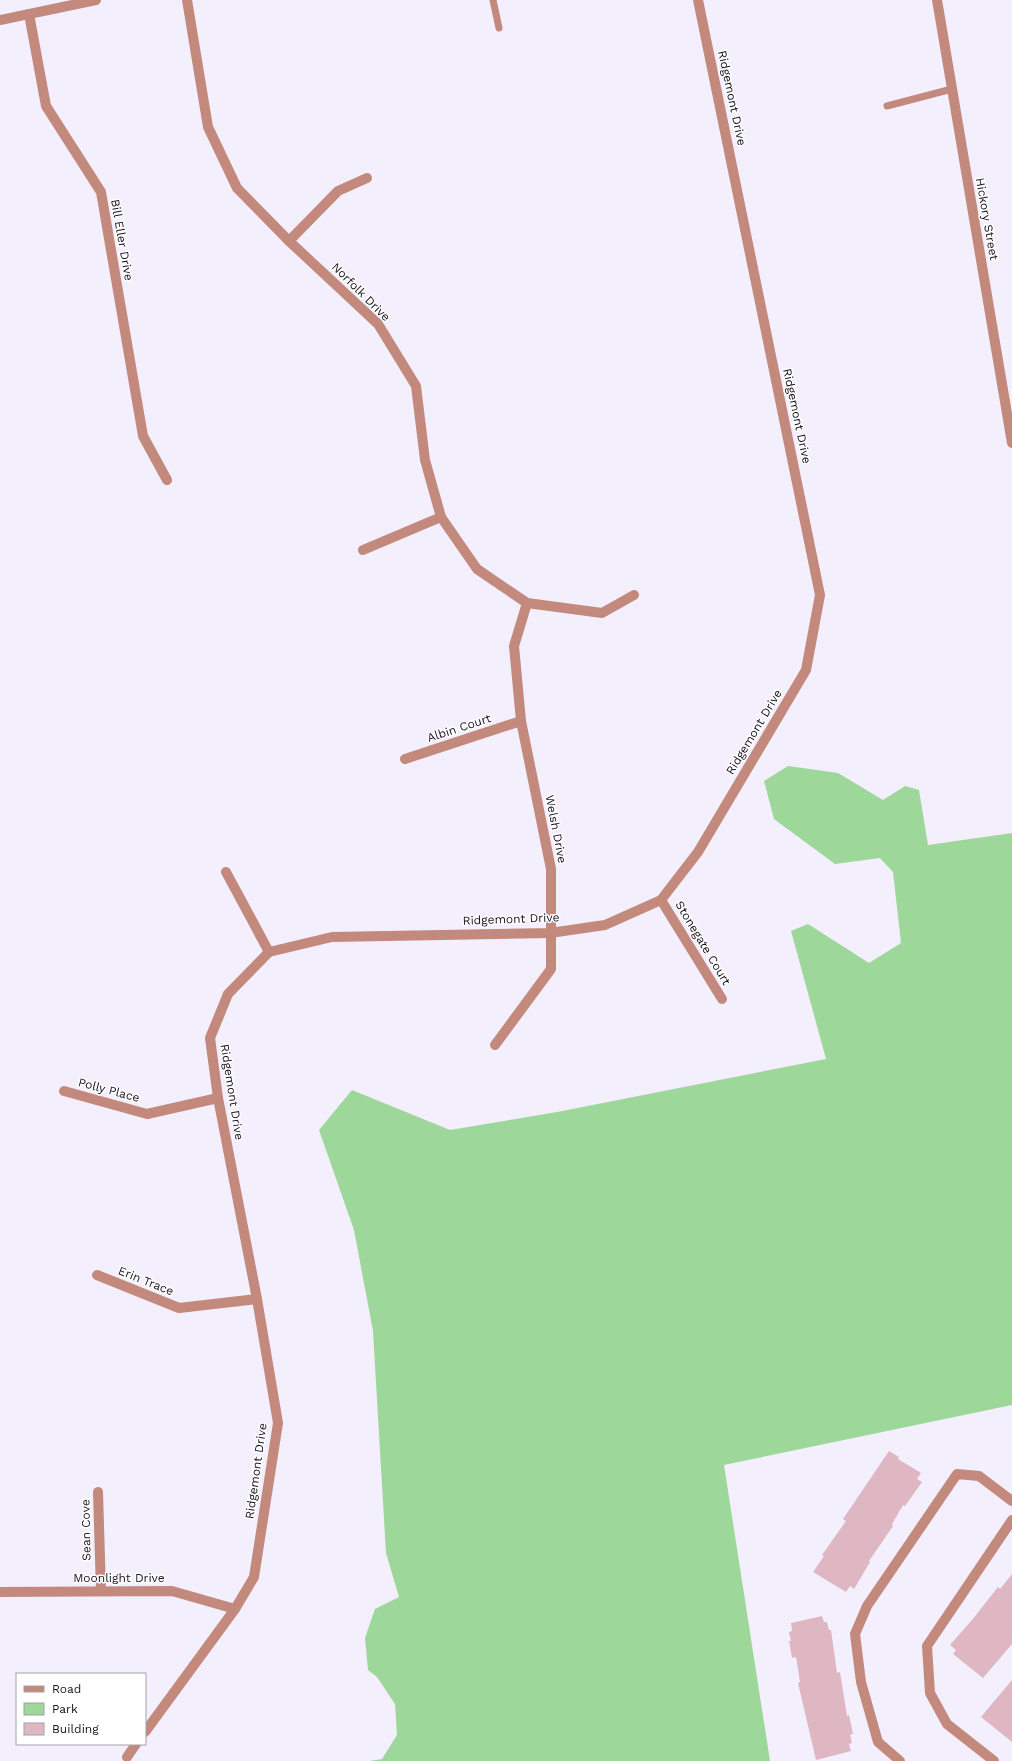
<svg xmlns="http://www.w3.org/2000/svg" width="1012" height="1761" viewBox="0 0 1012 1761" font-family="'Work Sans',sans-serif">
<rect width="100%" height="100%" fill="#f3effd"/>
<path fill="#9dd79a" d="M788,766L838,773L883,800L905,786L919,790L928,845L1012,833V1405L724,1465L770,1761H370L382,1759L397,1735L395,1704L377,1677L368,1670L365,1638L375,1609L399,1597L386,1553L373,1331L354,1230L319,1130L352,1090L450,1130L557,1112L826,1059L791,931L808,924L869,963L901,943L893,872L880,858L835,864L774,819L764,781Z"/>
<g fill="#dfb7c2">
<path d="M889,1451L899,1457L898,1459L921,1473L917,1479L922,1482L905,1506L903,1505L892,1524L893,1526L869,1561L870,1562L854,1589L850,1586L846,1592L813,1572L824,1556L822,1555L846,1521L843,1519Z"/>
<path d="M1012,1574V1644L983,1678L953,1654L956,1650L950,1645L972,1620L998,1587L1000,1589Z"/>
<path d="M822,1616L824,1622H827L829,1630H831L837,1673L840,1672L847,1716L849,1715L853,1734L850,1735L852,1743L849,1744L851,1751L816,1760L798,1683L800,1682L796,1657L792,1658L789,1641H791L789,1632L792,1631L791,1623Z"/>
<path d="M1012,1680V1742L981,1717Z"/>
</g>
<g fill="none" stroke-linecap="round" stroke-linejoin="round">
<g stroke="#c3897d" stroke-width="7">
<path d="M493,0L499,28"/>
<path d="M887,106L952,89"/>
</g>
<g stroke="#c3897d" stroke-width="10">
<path d="M187,0L208,127L237,188L289,241L378,324L416,386L425,460L441,517L477,569L527,603L602,613L634,595"/>
<path d="M937,0L1012,443"/>
<path d="M29,14L46,106L101,192L143,436L167,480"/>
<path d="M0,20L96,0"/>
<path d="M289,241L338,191L367,178"/>
<path d="M363,550L441,517"/>
<path d="M405,759L521,721"/>
<path d="M226,872L269,952"/>
<path d="M661,900L722,999"/>
<path d="M495,1045L551,969V869L521,721L514,646L527,603"/>
<path d="M64,1091L147,1114L218,1098"/>
<path d="M97,1275L179,1308L257,1299"/>
<path d="M98,1492L101,1591"/>
<path d="M0,1592L172,1591L235,1609"/>
<path d="M145,1732L235,1609L254,1577L278,1423L257,1299L218,1098L210,1038L228,994L269,952L332,937L550,933L605,925L661,900L698,852L806,670L820,595L698,0"/>
<path d="M127,1757L136,1744"/>
<path d="M900,1761L878,1742L861,1682L855,1634L867,1606L957,1474L979,1476L1012,1501"/>
<path d="M994,1761L947,1724L930,1693L927,1646L1012,1520"/>
</g>
</g>
<g text-anchor="middle" stroke-width="3" stroke-linejoin="round" paint-order="stroke">
<g font-size="12" fill="#17131e" stroke="#fff">
<text transform="translate(732 98) rotate(78)" y="4">Ridgemont Drive</text>
<text transform="translate(987 219) rotate(80)" y="4">Hickory Street</text>
<text transform="translate(122 240) rotate(80)" y="4">Bill Eller Drive</text>
<text transform="translate(361 292) rotate(45)" y="4">Norfolk Drive</text>
<text transform="translate(797 416) rotate(78)" y="4">Ridgemont Drive</text>
<text transform="translate(459 728) rotate(-18)" y="4">Albin Court</text>
<text transform="translate(754 732) rotate(-59)" y="4">Ridgemont Drive</text>
<text transform="translate(556 829) rotate(79)" y="4">Welsh Drive</text>
<text transform="translate(511 919) rotate(-2)" y="4">Ridgemont Drive</text>
<text transform="translate(703 943) rotate(59)" y="4">Stonegate Court</text>
<text transform="translate(109 1090) rotate(15)" y="4">Polly Place</text>
<text transform="translate(232 1092) rotate(81)" y="4">Ridgemont Drive</text>
<text transform="translate(146 1281) rotate(22)" y="4">Erin Trace</text>
<text transform="translate(256 1471) rotate(-82)" y="4">Ridgemont Drive</text>
<text transform="translate(86 1530) rotate(-91)" y="4">Sean Cove</text>
<text x="119" y="1582">Moonlight Drive</text>
</g>
</g>
<rect x="16" y="1673" width="130" height="72" fill="#ffffff" stroke="#a2a1a5"/>
<rect x="24" y="1686" width="20" height="6" fill="#c3897d" stroke="#a2a1a5"/>
<text x="52" y="1693" font-size="12" fill="#17131e">Road</text>
<rect x="24" y="1703" width="20" height="12" fill="#9dd79a" stroke="#a2a1a5"/>
<text x="52" y="1713" font-size="12" fill="#17131e">Park</text>
<rect x="24" y="1723" width="20" height="12" fill="#dfb7c2" stroke="#a2a1a5"/>
<text x="52" y="1733" font-size="12" fill="#17131e">Building</text>
</svg>
